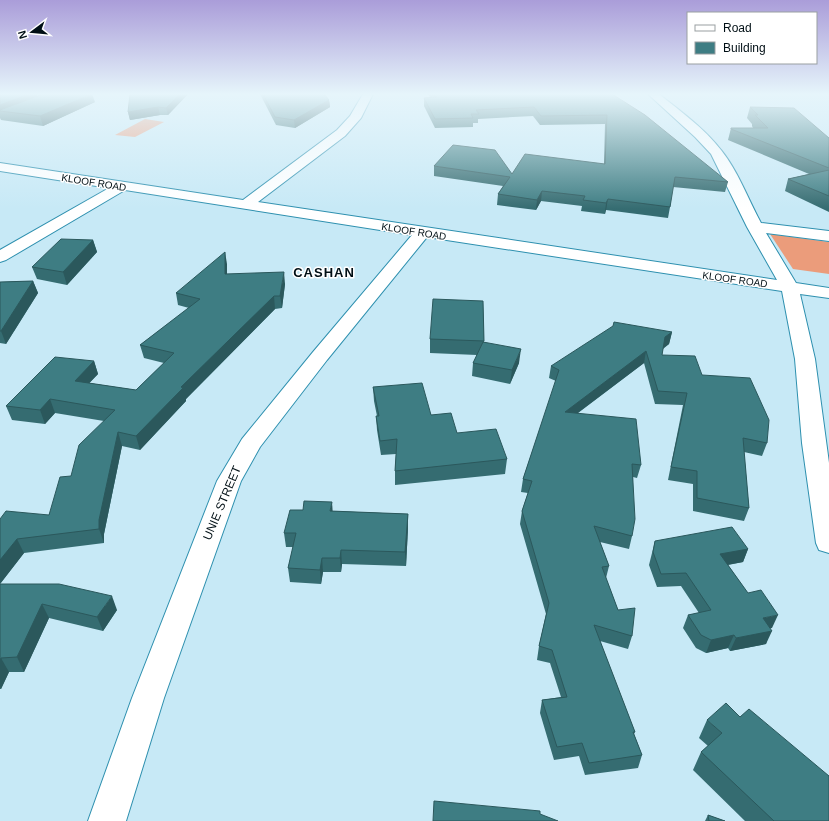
<svg xmlns="http://www.w3.org/2000/svg" width="829" height="821" viewBox="0 0 829 821" font-family="Arial,sans-serif">
<rect width="100%" height="100%" fill="#c7e9f6"/>
<g fill="#eb9c7b">
<path d="M145,119L164,122L135,137L115,135Z"/>
<path d="M770,234L829,242V274L793,269Z"/>
</g>
<g fill="none" stroke-linecap="round" stroke-linejoin="round">
<g stroke="#2e90af" stroke-width="2">
<path id="street" d="M363,94H373L361,118L345,136L258,202L777,280L747,227L711,154L695,137L648,94H659C680,111 704,128 721,150C738,171 748,199 761,223L829,231V241L766,233L796,283L829,288V298L800,294L815,359L829,463V553L819,550L816,543L802,443L795,359L782,291L427,237L327,360L260,447L241,481L164,698L126,821H88L132,698L217,481L242,439L313,352L412,235L125,190L6,260L0,262V250L109,188L0,171V163L243,200L337,130L350,116Z"/>
</g>
<use href="#street" fill="#fff" fill-rule="evenodd"/>
</g>
<g fill="#356c71">
<path d="M0,94H36L37,96L95,102L43,126L1,120L0,118Z"/>
<path d="M188,94L168,115H160L130,120L128,112Z"/>
<path d="M260,94H324L329,100L330,107L295,128L276,125Z"/>
<path d="M428,94H612L728,182L725,192L673,187L670,207L668,218L606,210L605,214L581,211L582,206L541,201L536,210L497,205L498,194L503,186L434,176V166L512,174L604,164L605,124L540,125L533,116L478,119V123H473V127L435,128L424,106V98L430,97Z"/>
<path d="M750,107L829,138V212L785,191L788,179L809,174L728,140L731,128H753L752,126V124L747,118Z"/>
<path d="M93,240L97,252L67,285L37,279L32,267Z"/>
<path d="M227,264V274L285,284L282,308L275,309L186,399V401L140,450L122,446L104,534V543L24,553L0,584L117,610L103,631L49,618L24,672H9L1,689H0V519L49,515L71,476L104,421L55,413L45,424L12,420L6,406L94,361L98,374L89,383L136,390L164,363L144,358L140,345L189,308L178,305L176,293Z"/>
<path d="M33,281L38,293L6,344L0,343V282Z"/>
<path d="M483,301L484,342L519,363L510,384L472,376L473,363L477,355L430,353V339Z"/>
<path d="M672,332L669,344L663,349L662,355L702,375L767,443L762,456L744,452L749,508L744,521L693,511V484L668,480L683,405L655,404L644,363L578,413L641,465L637,478L633,477L632,536L629,549L600,542L609,566L606,578L618,610L632,636L628,649L600,641L635,732L634,734L642,755L638,768L585,775L579,756L554,760L540,713L542,700L561,697L550,663L537,660L539,646L546,614L520,524L522,511L528,493L521,492L523,479L556,381L549,378L551,366Z"/>
<path d="M373,387L431,415L457,433L507,459L505,474L395,485V471L396,454L381,455L377,430L376,416H377L374,401Z"/>
<path d="M333,511L408,514V528L406,566L342,564L341,572H323L321,584L290,582L288,568L293,547H286L284,533Z"/>
<path d="M655,541L748,549L743,562L728,565L772,628H770L766,644L730,651L728,648L706,653L696,648L683,628L688,615L699,613L681,586L657,587L649,565Z"/>
<path d="M707,720L829,821H745L693,770L701,752L708,746L699,738Z"/>
<path d="M708,815L725,821H705Z"/>
</g>
<g fill="#2b585c">
<path d="M29,94H36L37,96L0,110V105Z"/>
<path d="M92,94L95,102L43,126L40,116Z"/>
<path d="M180,94H188L168,115L166,108Z"/>
<path d="M329,100L330,107L295,128L294,120Z"/>
<path d="M158,107L160,115L130,120L128,112Z"/>
<path d="M542,191L541,201L536,210L537,200Z"/>
<path d="M608,199L606,210L605,214L606,203Z"/>
<path d="M93,240L97,252L67,285L63,272Z"/>
<path d="M225,252L227,264V286L225,274Z"/>
<path d="M284,272L285,284L282,308L280,296Z"/>
<path d="M33,281L38,293L6,344L1,331Z"/>
<path d="M274,296L275,309L186,399V401L140,450L136,436L181,387Z"/>
<path d="M672,332L669,344L662,349L665,337Z"/>
<path d="M521,349L519,363L510,384L512,370Z"/>
<path d="M646,351L644,363L563,424L565,412Z"/>
<path d="M94,361L98,374L79,394L75,381Z"/>
<path d="M50,399L55,413L45,424L40,410Z"/>
<path d="M118,432L122,446L104,534V543L99,529V520Z"/>
<path d="M332,502L333,516L330,511Z"/>
<path d="M408,514V528L406,566L405,552Z"/>
<path d="M17,539L24,553L0,584V560Z"/>
<path d="M748,549L743,562L715,567L720,554Z"/>
<path d="M341,550L342,564L341,572L340,558Z"/>
<path d="M322,558L323,572L321,584L320,570Z"/>
<path d="M112,596L117,610L103,631L97,617Z"/>
<path d="M42,604L49,618L24,672L17,657Z"/>
<path d="M778,615L772,628L757,631L763,618Z"/>
<path d="M772,631L766,644L730,651L736,638Z"/>
<path d="M734,635L728,648L706,653L711,640Z"/>
<path d="M1,658L9,672L1,689L0,687V660Z"/>
</g>
<g fill="#3e7d83" stroke="#2b585c">
<path d="M0,94H29L0,105Z"/>
<path d="M43,94H92L40,116L0,111V110Z"/>
<path d="M130,94H180L166,108L158,107L128,112Z"/>
<path d="M263,94H324L329,100L294,120L275,117Z"/>
<path d="M434,94H612L645,115L728,182L675,177L670,207L608,199L606,203L583,200L585,196L542,191L537,200L498,194L510,177L434,166L453,145L495,150L512,174L525,154L605,164L607,115L541,116L534,107L476,110L479,114H471L473,118L435,119L424,98L437,97Z"/>
<path d="M750,107L794,108L829,138V168L731,129V128H768L755,115H758Z"/>
<path d="M829,170V196L788,179Z"/>
<path d="M61,239L93,240L63,272L32,267Z"/>
<path d="M225,252V274L284,272L280,296H274L181,387L183,388L136,436L118,432L99,520V529L17,539L0,560V519L6,511L49,515L60,477L71,476L79,445L115,410L50,399L40,410L6,406L55,357L94,361L75,381L136,390L174,353L140,345L200,299L176,293Z"/>
<path d="M33,281L1,331H0V282Z"/>
<path d="M433,299L483,301L484,341L430,339Z"/>
<path d="M614,322L672,332L665,337L662,355L695,356L702,375L750,378L769,420L767,443L743,438L749,508L697,498V471L671,467L687,393L658,391L646,351L565,412L636,419L641,465L632,464L635,519L632,536L594,526L609,566L602,567L618,610L635,608L632,636L594,625L635,732H633L642,755L589,763L582,743L557,747L542,700L567,697L552,650L539,646L549,603L522,511L532,481L523,479L559,370L551,366L613,326Z"/>
<path d="M483,342L521,349L512,370L473,363Z"/>
<path d="M422,383L431,415L451,413L457,433L496,429L507,459L395,471L397,439L380,441L376,416H379L373,387Z"/>
<path d="M304,501L332,502L330,511L408,514L405,552L341,550L340,558H322L320,570L288,568L296,533H284L290,510H303Z"/>
<path d="M732,527L748,549L720,554L748,593L761,590L778,615L763,618L772,631L736,638L734,635L711,640L701,635L688,615L711,610L686,573L661,574L653,552L655,541Z"/>
<path d="M0,584H59L112,596L97,617L42,604L17,657L1,658L0,660Z"/>
<path d="M726,703L740,717L749,709L829,776V821H774L701,752L722,733L707,720Z"/>
<path d="M434,801L540,811V814L558,821H433Z"/>
<path d="M708,815L725,821H709Z"/>
</g>
<linearGradient id="sky" x2="0" y2="1"><stop stop-color="#aa9dd9"/><stop offset="0.45" stop-color="#e6f5fb"/><stop offset="1" stop-color="#e6f5fb" stop-opacity="0"/></linearGradient>
<rect width="829" height="209" fill="url(#sky)"/>
<g text-anchor="middle" stroke-width="3" stroke-linejoin="round" paint-order="stroke">
<g font-size="10" fill="#000f15" stroke="#fff">
<text transform="translate(94 182) rotate(9)" y="4">KLOOF ROAD</text>
<text transform="translate(414 231) rotate(9)" y="4">KLOOF ROAD</text>
<text transform="translate(735 279) rotate(8)" y="4">KLOOF ROAD</text>
</g>
<g font-size="12" fill="#000f15" stroke="#fff">
<text transform="translate(222 503) rotate(-67)" y="4">UNIE STREET</text>
</g>
<g font-size="13" font-weight="bold" letter-spacing="1" fill="#000f15" stroke="#fff">
<text x="324" y="277">CASHAN</text>
</g>
</g>
<rect x="687" y="12" width="130" height="52" fill="#ffffff" stroke="#999fa1"/>
<rect x="695" y="25" width="20" height="6" fill="#ffffff" stroke="#999fa1"/>
<text x="723" y="32" font-size="12" fill="#000f15">Road</text>
<rect x="695" y="42" width="20" height="12" fill="#3e7d83" stroke="#999fa1"/>
<text x="723" y="52" font-size="12" fill="#000f15">Building</text>
<g transform="translate(32 32) rotate(254)" stroke="#ffffff" stroke-width="3" paint-order="stroke">
<path d="M0-3L7 15L0 10L-7 15Z" fill="#000f15"/>
<text y="-6" font-size="11" font-weight="bold" text-anchor="middle" fill="#000f15">N</text>
</g>
</svg>
